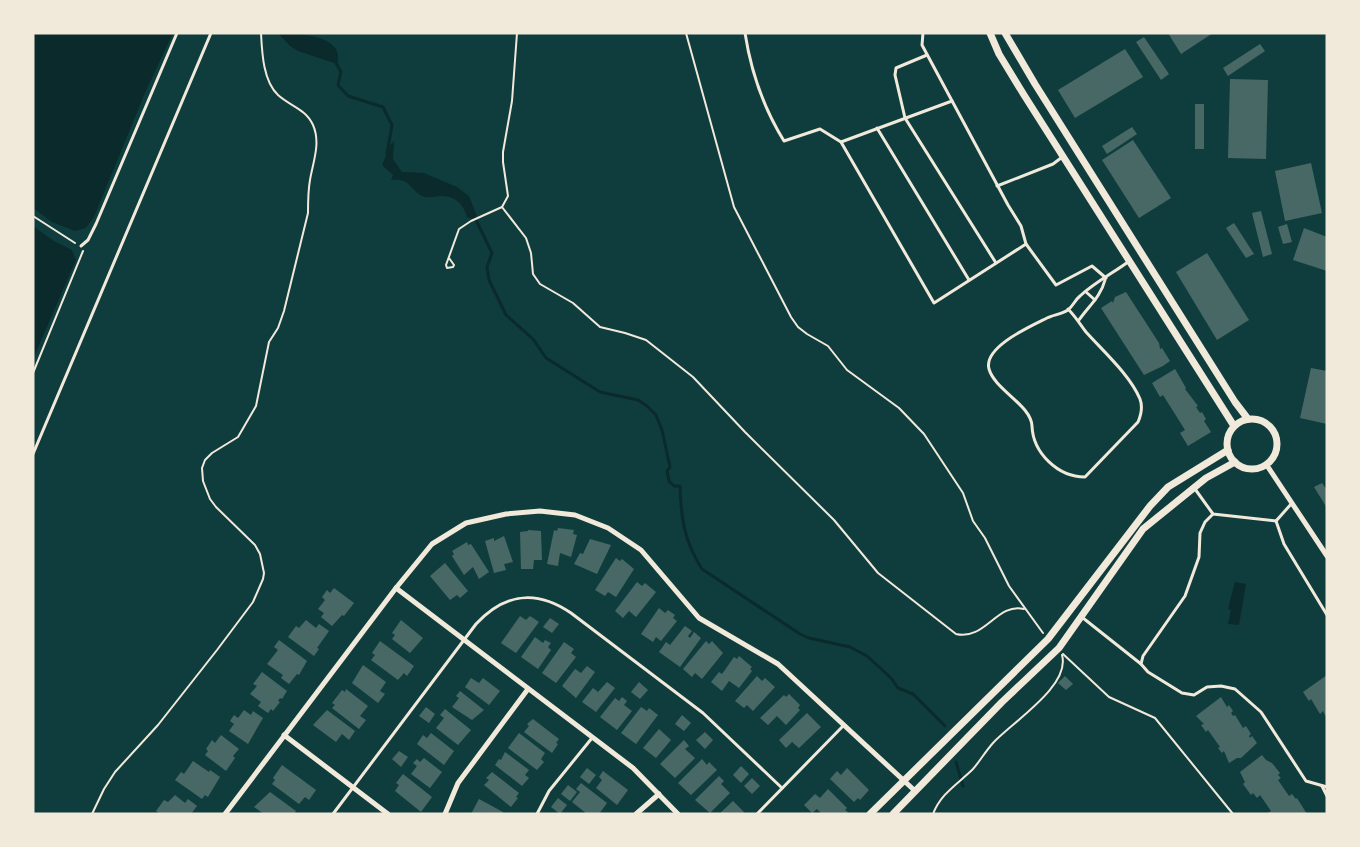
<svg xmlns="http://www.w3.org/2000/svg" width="1360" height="847" viewBox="0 0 1360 847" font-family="Arial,sans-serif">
<rect width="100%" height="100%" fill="#0f3d3e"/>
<g fill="#0a2a2b">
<path d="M33,33H173L145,93L94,217L86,228L75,231L52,222L33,208Z"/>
<path d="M278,33C297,33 346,35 337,64L298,51L290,46Z"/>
<path d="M394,141L393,159L402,172L424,173L457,187L469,196L477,216L472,219L467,217C464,205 455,195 441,196C434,196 429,199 422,196C408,188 411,178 391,180L393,175L382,165L391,144Z"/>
<path d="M33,226L54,241L72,250L76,260L33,359Z"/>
<path d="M1235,582L1246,584L1239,625L1228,624L1231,610L1228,609Z"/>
</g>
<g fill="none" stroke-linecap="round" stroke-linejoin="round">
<g stroke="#0a2a2b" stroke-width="3">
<path d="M336,63L341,72L338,85L348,96L383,107L392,125L387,154L388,157"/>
<path d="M475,218L492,253L487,267L489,280L506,315L533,339L546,358L600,392L638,400L647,406L656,415L662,430L670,467L667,471L669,481L674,486H680C681,518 684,541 702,569L800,634L809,638L850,647L867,656L891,678L898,688L913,694L945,726"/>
<path d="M956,762L963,786"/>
</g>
</g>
<g fill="#486865">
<path d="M1168,33H1213L1181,54Z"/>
<path d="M1144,37L1169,74L1161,80L1136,42Z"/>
<path d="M1260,44L1265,51L1228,76L1223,68Z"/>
<path d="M1125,49L1143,77L1075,118L1058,90Z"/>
<path d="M1230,79L1268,80L1266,159L1228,158Z"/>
<rect x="1195" y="104" width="9" height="45"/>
<path d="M1132,127L1137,134L1107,154L1102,146Z"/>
<path d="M1133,140L1171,198L1139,218L1102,160Z"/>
<path d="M1311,163L1322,213L1285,221L1275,171Z"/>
<path d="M1261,211L1272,254L1263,257L1252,213Z"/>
<path d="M1234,223L1254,254L1246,258L1226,228Z"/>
<path d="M1287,224L1292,242L1283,244L1278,227Z"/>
<path d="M1304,228L1327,237V271L1293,260Z"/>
<path d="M1207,253L1249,320L1217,340L1176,272Z"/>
<path d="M1126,292L1159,343L1160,349L1162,348L1170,361L1163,366L1144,375L1101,308L1112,301L1113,303L1115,297Z"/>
<path d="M1311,368L1327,371V424L1300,418Z"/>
<path d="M1175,369L1186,388L1185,389L1198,406L1196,407L1200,413L1202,412L1206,419L1204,421L1211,432L1188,446L1180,433L1185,430L1163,395L1160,397L1152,383Z"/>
<path d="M1322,483L1327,490V508L1314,487Z"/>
<path d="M558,528L574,530L573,534L577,535L571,557L560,553L558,566L547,564L554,530L557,531Z"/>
<path d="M528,530L541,531L542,560H534L533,569H521L520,532L528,531Z"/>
<path d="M504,536L513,562L504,564L506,570L494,573L485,541L494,538V541Z"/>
<path d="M590,539L611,545L597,574L574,564L580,553L583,554Z"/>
<path d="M467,542L468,545L471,544L489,572L479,579L473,567L464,575L452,556L454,554L452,551Z"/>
<path d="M616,558L620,561L622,559L634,569L616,597L608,592L605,596L595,590Z"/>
<path d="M445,563L468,591L460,598L457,595L450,600L430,576Z"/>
<path d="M637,582L642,586L645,583L656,592L636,617L629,611L623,618L615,611Z"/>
<path d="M334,588L354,603L344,616L342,615L332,626L321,617L324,613L318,609L325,600L322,597L327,590L330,593Z"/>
<path d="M659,608L665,613L668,610L675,615L673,618L677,621L661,641L656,637L653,642L641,634Z"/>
<path d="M520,616L526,620L530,616L539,622L516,653L501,643Z"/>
<path d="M550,618L559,624L552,633L543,627Z"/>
<path d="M306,620L316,628L319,624L329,631L317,648L319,649L314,656L288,637L296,626L299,628Z"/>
<path d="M401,620L423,638L410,653L392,639L395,635L392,633Z"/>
<path d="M685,626L692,631L688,636L690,638L694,632L701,638L680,667L659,652L666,642L670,645Z"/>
<path d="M535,637L543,643L545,640L551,643L548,647L551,650L538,669L521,657Z"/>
<path d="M279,640L307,661L299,675L297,674L289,684L281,678L283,675L267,664L278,650L274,647Z"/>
<path d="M380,641L414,666L407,676L404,673L398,680L371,660L375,655L372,653Z"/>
<path d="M706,641L709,644L712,641L723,653L702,679L695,673L692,677L683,669Z"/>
<path d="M564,642L574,649L571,653L576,657L556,683L542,673Z"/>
<path d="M739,656L752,667L750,669L752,671L739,688L729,681L722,691L711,682L719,672L722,674L734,657L737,659Z"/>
<path d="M363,665L386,682L380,691L385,694L378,703L352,683Z"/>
<path d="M587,666L595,672L576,698L562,686L575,669L581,673Z"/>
<path d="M262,672L287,691L282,699L280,698L278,701L280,702L273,711L271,709L268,713L258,706L261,702L250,694L257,686L253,684Z"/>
<path d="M1327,675V719L1323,711L1320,714L1311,699L1309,701L1303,692Z"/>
<path d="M757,676L762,681L765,678L775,687L753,711L747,705L744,708L735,701Z"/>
<path d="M1065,676L1073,684L1066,690L1058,683Z"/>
<path d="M471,678L479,683L483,678L500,691L489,705L465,687Z"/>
<path d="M607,682L615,688L596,712L582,702L593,688L598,692Z"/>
<path d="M639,682L648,690L640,699L631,692Z"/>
<path d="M346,689L368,706L360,716L366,720L359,729L332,708L335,705L332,703L342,690L345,692Z"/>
<path d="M460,691L484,710L472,720L452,707L459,698L456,696Z"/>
<path d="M789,694L800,705L798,708L800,710L786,725L777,716L768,725L760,718L784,695L786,697Z"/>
<path d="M622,697L627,701L624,705L632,711L617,730L600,717L615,698L619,701Z"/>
<path d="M1221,697L1227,707L1229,705L1233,711L1231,713L1233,716L1235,715L1243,728L1246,726L1251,734L1249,736L1250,738L1252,736L1257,743L1241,758H1237L1229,763L1224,751L1222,753L1218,748L1220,747L1208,730L1206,732L1201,725L1204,724L1196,716Z"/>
<path d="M426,707L435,714L429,723L419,716Z"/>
<path d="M641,707L647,711L649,708L658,715L636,744L621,733Z"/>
<path d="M445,709L471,730L458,745L436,728L444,718L440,715Z"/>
<path d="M244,710L251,715L253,711L263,718L248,744L229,731L234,724L230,721L234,715L238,718Z"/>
<path d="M327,710L355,731L349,740L342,734L336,742L313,725Z"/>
<path d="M807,713L821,727L799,748L792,742L786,748L779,740Z"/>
<path d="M682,715L691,723L684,731L675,724Z"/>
<path d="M533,719L559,739L556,743L558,744L552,753L524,732L529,726L527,724Z"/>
<path d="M659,729L671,740L656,758L643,748Z"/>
<path d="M705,732L713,740L705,749L696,740Z"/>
<path d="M431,733L454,751L444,765L417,744L423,735L427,738Z"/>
<path d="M519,733L545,753L541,759L544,762L537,770L508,748Z"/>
<path d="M221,735L239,749L233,756L235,758L226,771L205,755L208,751L206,749L212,740L215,743Z"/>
<path d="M684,740L689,746L685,749L695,758L675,778L660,764Z"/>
<path d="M399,751L408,757L401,767L392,759Z"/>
<path d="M505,752L529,770L525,775L529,778L522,786L495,765L499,759L501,760Z"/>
<path d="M1262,755L1266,760L1272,763L1280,773L1278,775L1281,778L1278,780L1289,796L1292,794L1296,799L1297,798L1307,814H1266L1271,811L1260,795L1257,798L1253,793L1251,795L1243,784L1245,782L1240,772Z"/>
<path d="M424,758L442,772L430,788L411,774L417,766L413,763L417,759L420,762Z"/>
<path d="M702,759L707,765L709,762L717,770L691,795L678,783Z"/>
<path d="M193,761L209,772L210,770L220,777L208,797L205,795L202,799L175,780L181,772L184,774Z"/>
<path d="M282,765L316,790L309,800L305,797L299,804L272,784L275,780L273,778Z"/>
<path d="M741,766L749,774L741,783L733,775Z"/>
<path d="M587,768L596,775L589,784L580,777Z"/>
<path d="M847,768L869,790L860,800L858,798L854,802L830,779L837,771L841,775Z"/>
<path d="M603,771L628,790L617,805L596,788L602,780L599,777Z"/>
<path d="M492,772L519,793L516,797L518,798L511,807L484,785L489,780L486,778Z"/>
<path d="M403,774L432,797L421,812L395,791L399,785L396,783Z"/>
<path d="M719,776L724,781L721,784L730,793L710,813L695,800Z"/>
<path d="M752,778L760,786L752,794L744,786Z"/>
<path d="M581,783L607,803L599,814H587L572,802L580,792L576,789Z"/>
<path d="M568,785L577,792L570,801L561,794Z"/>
<path d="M828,789L847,808L845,810L848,812L846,814H822L817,809L812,813L804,805L815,794L820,798Z"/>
<path d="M270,792L296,811L294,814H264L254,807Z"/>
<path d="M175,795L185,803L188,799L197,806L191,814H160L156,811L164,800L168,802Z"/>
<path d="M558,798L567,805L560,814L551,807Z"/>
<path d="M479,799L503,812L502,814H471Z"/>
<path d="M733,801L744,812L742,814H719Z"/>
</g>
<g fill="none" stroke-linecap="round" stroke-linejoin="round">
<g stroke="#f1e9da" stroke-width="2">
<path d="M686,33L734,207L791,317L798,327L807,334L828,346L847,370L899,408L924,434L963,493L973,521L985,538L1009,586L1043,633"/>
<path d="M502,207L526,238L531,253L533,274L540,284L573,303L600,327L625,333L646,340L693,377L745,432L834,520L878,573L956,634C985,641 997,602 1024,609"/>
<path d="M33,216L75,243"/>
<path d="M449,258L454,265L453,267L447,268L446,265L459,229L471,221L502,207L508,196L503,162V152L512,101L517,33"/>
<path d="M33,373L83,251"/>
<path d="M1063,654L1109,697L1155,718L1233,814"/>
<path d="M92,814L104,789L115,772L158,725L217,650L253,602L263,579L264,573L260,554L255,545L216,507L210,499L203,481L202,468L205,460L212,453L238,437L256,406L269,342L278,328L284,311L308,213C308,202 308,191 310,180C313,162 321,143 313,125C306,109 290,106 278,95C263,81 262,52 261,33"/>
<path d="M933,814C941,793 958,784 973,769C980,761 985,752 993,743C1011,723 1071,686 1062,655"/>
</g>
<g stroke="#f1e9da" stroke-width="3">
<path d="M745,33C751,72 763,107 784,141L820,129L841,142L934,303L1026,244"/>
<path d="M923,33L922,45L1008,205L1021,226L1026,244L1056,285L1092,266L1106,278"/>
<path d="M927,55L896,68L895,75L905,118L996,263"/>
<path d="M877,128L969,280"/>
<path d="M841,142L952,101"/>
<path d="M997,186L1053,164L1061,158"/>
<path d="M81,246L88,240L96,224L177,33"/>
<path d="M1086,292L1095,300"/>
<path d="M1068,309C1075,316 1080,324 1086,332C1103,351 1130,375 1140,399C1143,407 1141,415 1138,422L1085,477C1058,477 1033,453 1032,426C1031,405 995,390 989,369C983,347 1031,326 1047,318C1053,315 1062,314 1068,310C1073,306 1075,300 1080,296C1094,283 1113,273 1128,262"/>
<path d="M1079,320C1089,306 1101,296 1105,280"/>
<path d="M33,454L211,33"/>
<path d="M1195,489L1213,514L1276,521"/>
<path d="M1213,514L1205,522L1200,533L1199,557L1185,596L1143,656L1141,664L1148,672L1182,693L1194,695L1207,687L1221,686L1235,689L1261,712L1306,781L1327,787"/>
<path d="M1276,521L1284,544L1327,615"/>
<path d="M1276,521L1292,503"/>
<path d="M1083,618L1141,664"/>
<path d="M1322,786L1327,796"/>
<path d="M333,814L476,624C505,593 536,589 571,613L703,713L782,788"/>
<path d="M537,814L549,791L592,738"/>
<path d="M757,814L844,725"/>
</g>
<g stroke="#f1e9da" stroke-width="5">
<path d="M1266,464L1327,556"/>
<path d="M396,588L633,768L678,814"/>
<path d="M284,735L388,814"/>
<path d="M225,814L396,588L432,544L466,523L506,514L540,511L575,515L608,528L641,550L699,618L778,664L914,790"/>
<path d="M445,814L458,783L528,689"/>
<path d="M636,814L659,794"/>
</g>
<g stroke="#f1e9da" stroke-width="7">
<path d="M990,33L999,54L1024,95L1234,426"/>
<path d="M1005,33L1035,84L1235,402L1248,419"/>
<circle cx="1252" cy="444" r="25"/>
<path d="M870,814L1048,639L1150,506L1168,487L1228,450"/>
<path d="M893,814L1002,702L1059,648L1143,529L1206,478L1235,462"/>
</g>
</g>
<rect width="1360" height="847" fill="none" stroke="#f1e9da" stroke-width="69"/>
</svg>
